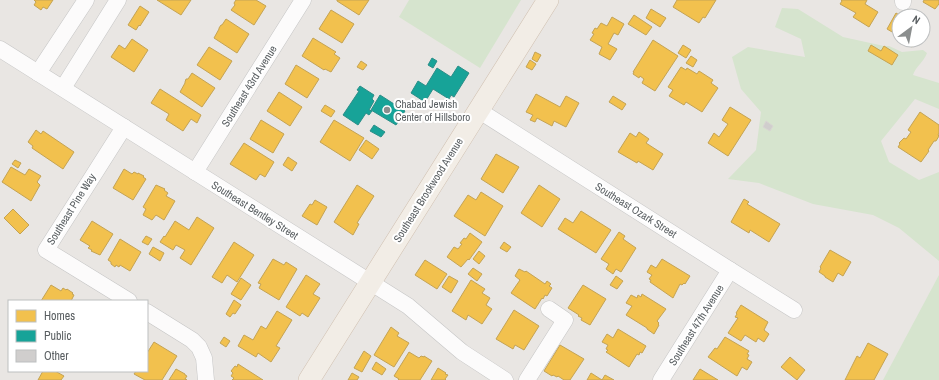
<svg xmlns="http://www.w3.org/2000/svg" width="939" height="380" viewBox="0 0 939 380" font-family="'Archivo Narrow',sans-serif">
<rect width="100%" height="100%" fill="#e9e6e3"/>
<g fill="#d6e4ce">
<path d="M409,0H521L480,68L399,17Z"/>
<path d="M782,8L798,9L843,37L884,46H889L902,52L923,50L927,53C923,63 916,66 913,75L939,83V109L915,99L881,141L889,162L919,180L939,172V261L899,228L873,215L813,204L759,183L728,179L756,150L761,112L741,89L732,57L748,47L805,57L801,39L775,27Z"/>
<path d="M939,275V380H883Z"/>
</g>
<g fill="#f2c14e" stroke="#c4a354">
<path d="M34,0H53L47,9L43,7L41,10L34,5L36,2Z"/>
<path d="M157,0H191L181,15Z"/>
<path d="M236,0H256L266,6L254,25L231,10L235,5L234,3Z"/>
<path d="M337,0H369L359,15L337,1Z"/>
<path d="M677,0H716L705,18L703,17L699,23L673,7Z"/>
<path d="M841,0H867L865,4L878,12L869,27L853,17L856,13L840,4L842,1Z"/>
<path d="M924,0H939V4L935,9L923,2Z"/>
<path d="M140,6L149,12L140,26L139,25L136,30L128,25Z"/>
<path d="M651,9L666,18L660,27L646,18Z"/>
<path d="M331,10L354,24L342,43L319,29Z"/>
<path d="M896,13L901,16H899V36L887,29Z"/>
<path d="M634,15L652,27L646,35L628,24Z"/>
<path d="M612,17L624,24L618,35L614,33L608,44L617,49L610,60L599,54L602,47L590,40L594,34L592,33L595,28L597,29L601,23L607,26Z"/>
<path d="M226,19L249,34L237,53L214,38L219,29V28L221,25H222Z"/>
<path d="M313,38L336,52L334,54L340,58L331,72L325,69L324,70L302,56Z"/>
<path d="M132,39L148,50L134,72L111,57L119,45L125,49Z"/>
<path d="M653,40L678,56L655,91L642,83L644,79L640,76L639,78L633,74L634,72H633Z"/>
<path d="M902,40H916L912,47Z"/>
<path d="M683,45L691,50L686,58L678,53Z"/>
<path d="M871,45L881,51L884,46L898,55L892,65L868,51Z"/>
<path d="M209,47L232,61L220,80L197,65Z"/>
<path d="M535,52L541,55L537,62L532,59Z"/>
<path d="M691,56L697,60L693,67L686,63Z"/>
<path d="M530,60L536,64L532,70L526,67Z"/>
<path d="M361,61L367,65L363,70L357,67Z"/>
<path d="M296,65L319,79L307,98L285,84Z"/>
<path d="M681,67L686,70L687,68L697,74L699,71L713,80L711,83L718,88L702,112L686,102L684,105L669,96L673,90L668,87Z"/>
<path d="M192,73L215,88L202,107L180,92L185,83V82L186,79H188Z"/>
<path d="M160,89L201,115L197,123L191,119L183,131L166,120L169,114L151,103Z"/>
<path d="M279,92L302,107L290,126L267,111Z"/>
<path d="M536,94L560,107L566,96L579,103L566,127L554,121L552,126L537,118L535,122L530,120L533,115L526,112Z"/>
<path d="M613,96L626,104L622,110L609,102Z"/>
<path d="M325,105L335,111L331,117L321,111Z"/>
<path d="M730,107L751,120L728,156L708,143L714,133L719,137L728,124L722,120Z"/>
<path d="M920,112L939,125V133L938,135L939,136L936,141H934L928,150L929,151L921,162L898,147L900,144L899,143L904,138L906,139L911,132L908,130Z"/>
<path d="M261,120L284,134L273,153L250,139Z"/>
<path d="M334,120L364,138L350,161L320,142Z"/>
<path d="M36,130L41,134L43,131L74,152L63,169L32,148L33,146L28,142Z"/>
<path d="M639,132L649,139L646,143L663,154L653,170L638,161L637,163L618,152L630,133L636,137Z"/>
<path d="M366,140L379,149L372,159L359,150Z"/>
<path d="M244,143L274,162L265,177L260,174L256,180L230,164Z"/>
<path d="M496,154L519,167L503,193L481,179Z"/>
<path d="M288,157L297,163L292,171L283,165Z"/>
<path d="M15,160L21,163L18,168L12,164Z"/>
<path d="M11,167L25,175L29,169L41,176L37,182L40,185L31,201L2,182Z"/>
<path d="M124,169L132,174L134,172L138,174V173L144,176L143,177L146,179L133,200L113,188Z"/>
<path d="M156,185L165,189L164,190L168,193L166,196L175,201L164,220L156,215L152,220L143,215L146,209L143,207Z"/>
<path d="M357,185L374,196L357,223L359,224L353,235L334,222Z"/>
<path d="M539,185L560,199L542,227L521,213Z"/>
<path d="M481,192L503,206L485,236L454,216L468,195L476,200Z"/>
<path d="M744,199L749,202L747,204L780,224L769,242L750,230L749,233L731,222Z"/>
<path d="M315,200L327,207L317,225L302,216L310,204L312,205Z"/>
<path d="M13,209L29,225L20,234L4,218Z"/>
<path d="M581,211L611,230L596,253L558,229L565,218L573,223Z"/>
<path d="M197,217L214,228L191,265L180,258L185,250L176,245L173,250L160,242L164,236L165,237L175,221L189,230Z"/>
<path d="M92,221L113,234L100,255L91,251L92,250L88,248L90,246L80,240Z"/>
<path d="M619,232L625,236L623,239L636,248L621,272L616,269L613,274L606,269L609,264L601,259Z"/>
<path d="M470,233L482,242L469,260L468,259L461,267L447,257L454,247L458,249L462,244L460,243L464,238L466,239Z"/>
<path d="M146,236L152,239L148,245L142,242Z"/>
<path d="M120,239L141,252L130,271L120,265L119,267L116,265L115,267L111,264V262L108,260Z"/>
<path d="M234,242L254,255L237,282L227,275L222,283L212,277L217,269Z"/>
<path d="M504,242L511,247L507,252L500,248Z"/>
<path d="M153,247L164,253L160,261L149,254Z"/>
<path d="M830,250L851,262L843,276L838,273L833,282L825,277V276L819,272L821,268L820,267Z"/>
<path d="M479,251L485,256L479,264L473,259Z"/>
<path d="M273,259L284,265L286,262L297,269L279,300L259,288L261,284L258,283Z"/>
<path d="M662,259L690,276L685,284L684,283L682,285L680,284L673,298L650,282L651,280L649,279L652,275L647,272L651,265L656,268Z"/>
<path d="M425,260L447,274L437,289L415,275Z"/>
<path d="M473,268L482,274L477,281L468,274Z"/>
<path d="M519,269L525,272L526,271L545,284L547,281L551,284L549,286L552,288L547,296L545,295L543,299L542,298L535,309L511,293L520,280L515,276Z"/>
<path d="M306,275L320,284L313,294L320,298L308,317L302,313L300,316L286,307Z"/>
<path d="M449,276L458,281L451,293L442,287Z"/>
<path d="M616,276L623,281L617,289L610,285Z"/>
<path d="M241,278L251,285L241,300L231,294Z"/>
<path d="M471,280L485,289L482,293L490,298L486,305L492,309L482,324L468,315L466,320L452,311Z"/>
<path d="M51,285L61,291L63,288L66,290L67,289L73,293L72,294L74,295L71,301H41Z"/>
<path d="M583,285L606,299L590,325L581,320L582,318L578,316L579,315L568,308Z"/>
<path d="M642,294L666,309L657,321L659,323L658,324L659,325L654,334L647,329V328L626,315L632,306L626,303L631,295L637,298L638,295L641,297Z"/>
<path d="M234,300L241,305L235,314L233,313L230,317L226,314Z"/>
<path d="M741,305L768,322L764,330L769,334L764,342L758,338L756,342L745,335L741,341L728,333L738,318L735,317L737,314L736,313Z"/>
<path d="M514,310L539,326L524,350L515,345L513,349L496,339Z"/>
<path d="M277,311L292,320L276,346L280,348L271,362L258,353L256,357L238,346L244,335L253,340L261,326L266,329Z"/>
<path d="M391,327L399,333L397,336L409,343L394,367L374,355Z"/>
<path d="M618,329L646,346L642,353L640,352L639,355L637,354L629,367L606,352L608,350L606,349L608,345L602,342L607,334L613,338Z"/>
<path d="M224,337L230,341L226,347L220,343Z"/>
<path d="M725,337L749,351L747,354L749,355L747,359L752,362L747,370L742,367L737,376L708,357L715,348L717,349Z"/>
<path d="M154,342L177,356L162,380H145L134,374L136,371H147V353Z"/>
<path d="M868,343L888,354L874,380H845L857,356L860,358Z"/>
<path d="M560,345L584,359L570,380H564L558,376L557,377L553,375L552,376L544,371Z"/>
<path d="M364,351L371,356L362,372L354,368Z"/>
<path d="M409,352L419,358L421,356L424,357V356L432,361L420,380H398L399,379L394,376Z"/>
<path d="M790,357L805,370L797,380L781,367Z"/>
<path d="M376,362L386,369L382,375L372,369Z"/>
<path d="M238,364L263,380H232L234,378L231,376L233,373L231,371L235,366L237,367Z"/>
<path d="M438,368L446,373L445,374L448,375L445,379L446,380H431Z"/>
<path d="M176,369L185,374V375L187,376L185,379L187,380H169Z"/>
<path d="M700,369L718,380H693Z"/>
<path d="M43,371H55L64,376L61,380H38Z"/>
<path d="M352,373L359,377L357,380H348Z"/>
<path d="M591,373L602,380L605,375L614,380H587Z"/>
</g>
<g fill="#17a398" stroke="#2b8e88">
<path d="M432,58L437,61L433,68L428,65Z"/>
<path d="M458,66L469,73L454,97L451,95L449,99L433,89L425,102L411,93L418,81L426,86L437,68L451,77Z"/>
<path d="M360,86L374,95L372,99L374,101L369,110L372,111L369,115L366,113L358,125L343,115L359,91L357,90Z"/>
<path d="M380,95L405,111L396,125L371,110Z"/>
<path d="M374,125L385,132L381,137L370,131Z"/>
</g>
<path fill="#d0cecd" stroke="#d8d5d2" d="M766,121L773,126L770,131L763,127Z"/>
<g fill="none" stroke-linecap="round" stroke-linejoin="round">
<g stroke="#c5c5c5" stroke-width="17">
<g id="minor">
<path d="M903,0V2"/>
<path d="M0,49L408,306L462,352L505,380"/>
<path d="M38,73L86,0"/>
<path d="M63,88L118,0"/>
<path d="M478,110L730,270L794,310"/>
<path d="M124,127L46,250L129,301"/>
<path d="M195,172L303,0"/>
<path d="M147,312L192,340L199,347L204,358L206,380"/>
<path d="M527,380L565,320L549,309"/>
<path d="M661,380L730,270"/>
</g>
</g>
<g stroke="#d0c0b1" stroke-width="22">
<path id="major" d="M309,380L548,0"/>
</g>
<use href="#minor" stroke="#fcfbfb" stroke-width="16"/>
<use href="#major" stroke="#f2ede6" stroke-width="21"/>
</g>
<circle fill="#8b8e8e" stroke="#fff" stroke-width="1.5" cx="387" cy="110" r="4"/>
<g text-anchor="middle" stroke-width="4" stroke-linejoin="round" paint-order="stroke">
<g font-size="11" fill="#595e61" stroke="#fff">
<text transform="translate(249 86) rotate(-58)" y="4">Southeast 43rd Avenue</text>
<text transform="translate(428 190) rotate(-58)" y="4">Southeast Brookwood Avenue</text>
<text transform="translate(71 209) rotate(-58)" y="4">Southeast Pine Way</text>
<text transform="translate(255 210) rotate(32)" y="4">Southeast Bentley Street</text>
<text transform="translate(636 210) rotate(32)" y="4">Southeast Ozark Street</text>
<text transform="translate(696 325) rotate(-58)" y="4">Southeast 47th Avenue</text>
</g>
<g font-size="11" fill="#595e61" stroke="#fff" text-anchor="start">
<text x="395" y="108">Chabad Jewish<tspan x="395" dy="13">Center of Hillsboro</tspan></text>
</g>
</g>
<rect x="8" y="300" width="140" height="72" fill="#ffffff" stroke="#bdbfc0"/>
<rect x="16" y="310" width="20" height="12" fill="#f2c14e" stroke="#bdbfc0"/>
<text x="44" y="320" font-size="12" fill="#595e61">Homes</text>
<rect x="16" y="330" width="20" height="12" fill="#17a398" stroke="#bdbfc0"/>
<text x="44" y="340" font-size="12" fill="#595e61">Public</text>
<rect x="16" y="350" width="20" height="12" fill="#d0cecd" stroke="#bdbfc0"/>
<text x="44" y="360" font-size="12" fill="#595e61">Other</text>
<g transform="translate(911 28) rotate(32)"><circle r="19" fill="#ffffff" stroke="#bdbfc0"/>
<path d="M0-3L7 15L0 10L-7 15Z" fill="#8b8e8e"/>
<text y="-6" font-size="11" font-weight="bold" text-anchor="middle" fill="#595e61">N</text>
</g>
</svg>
